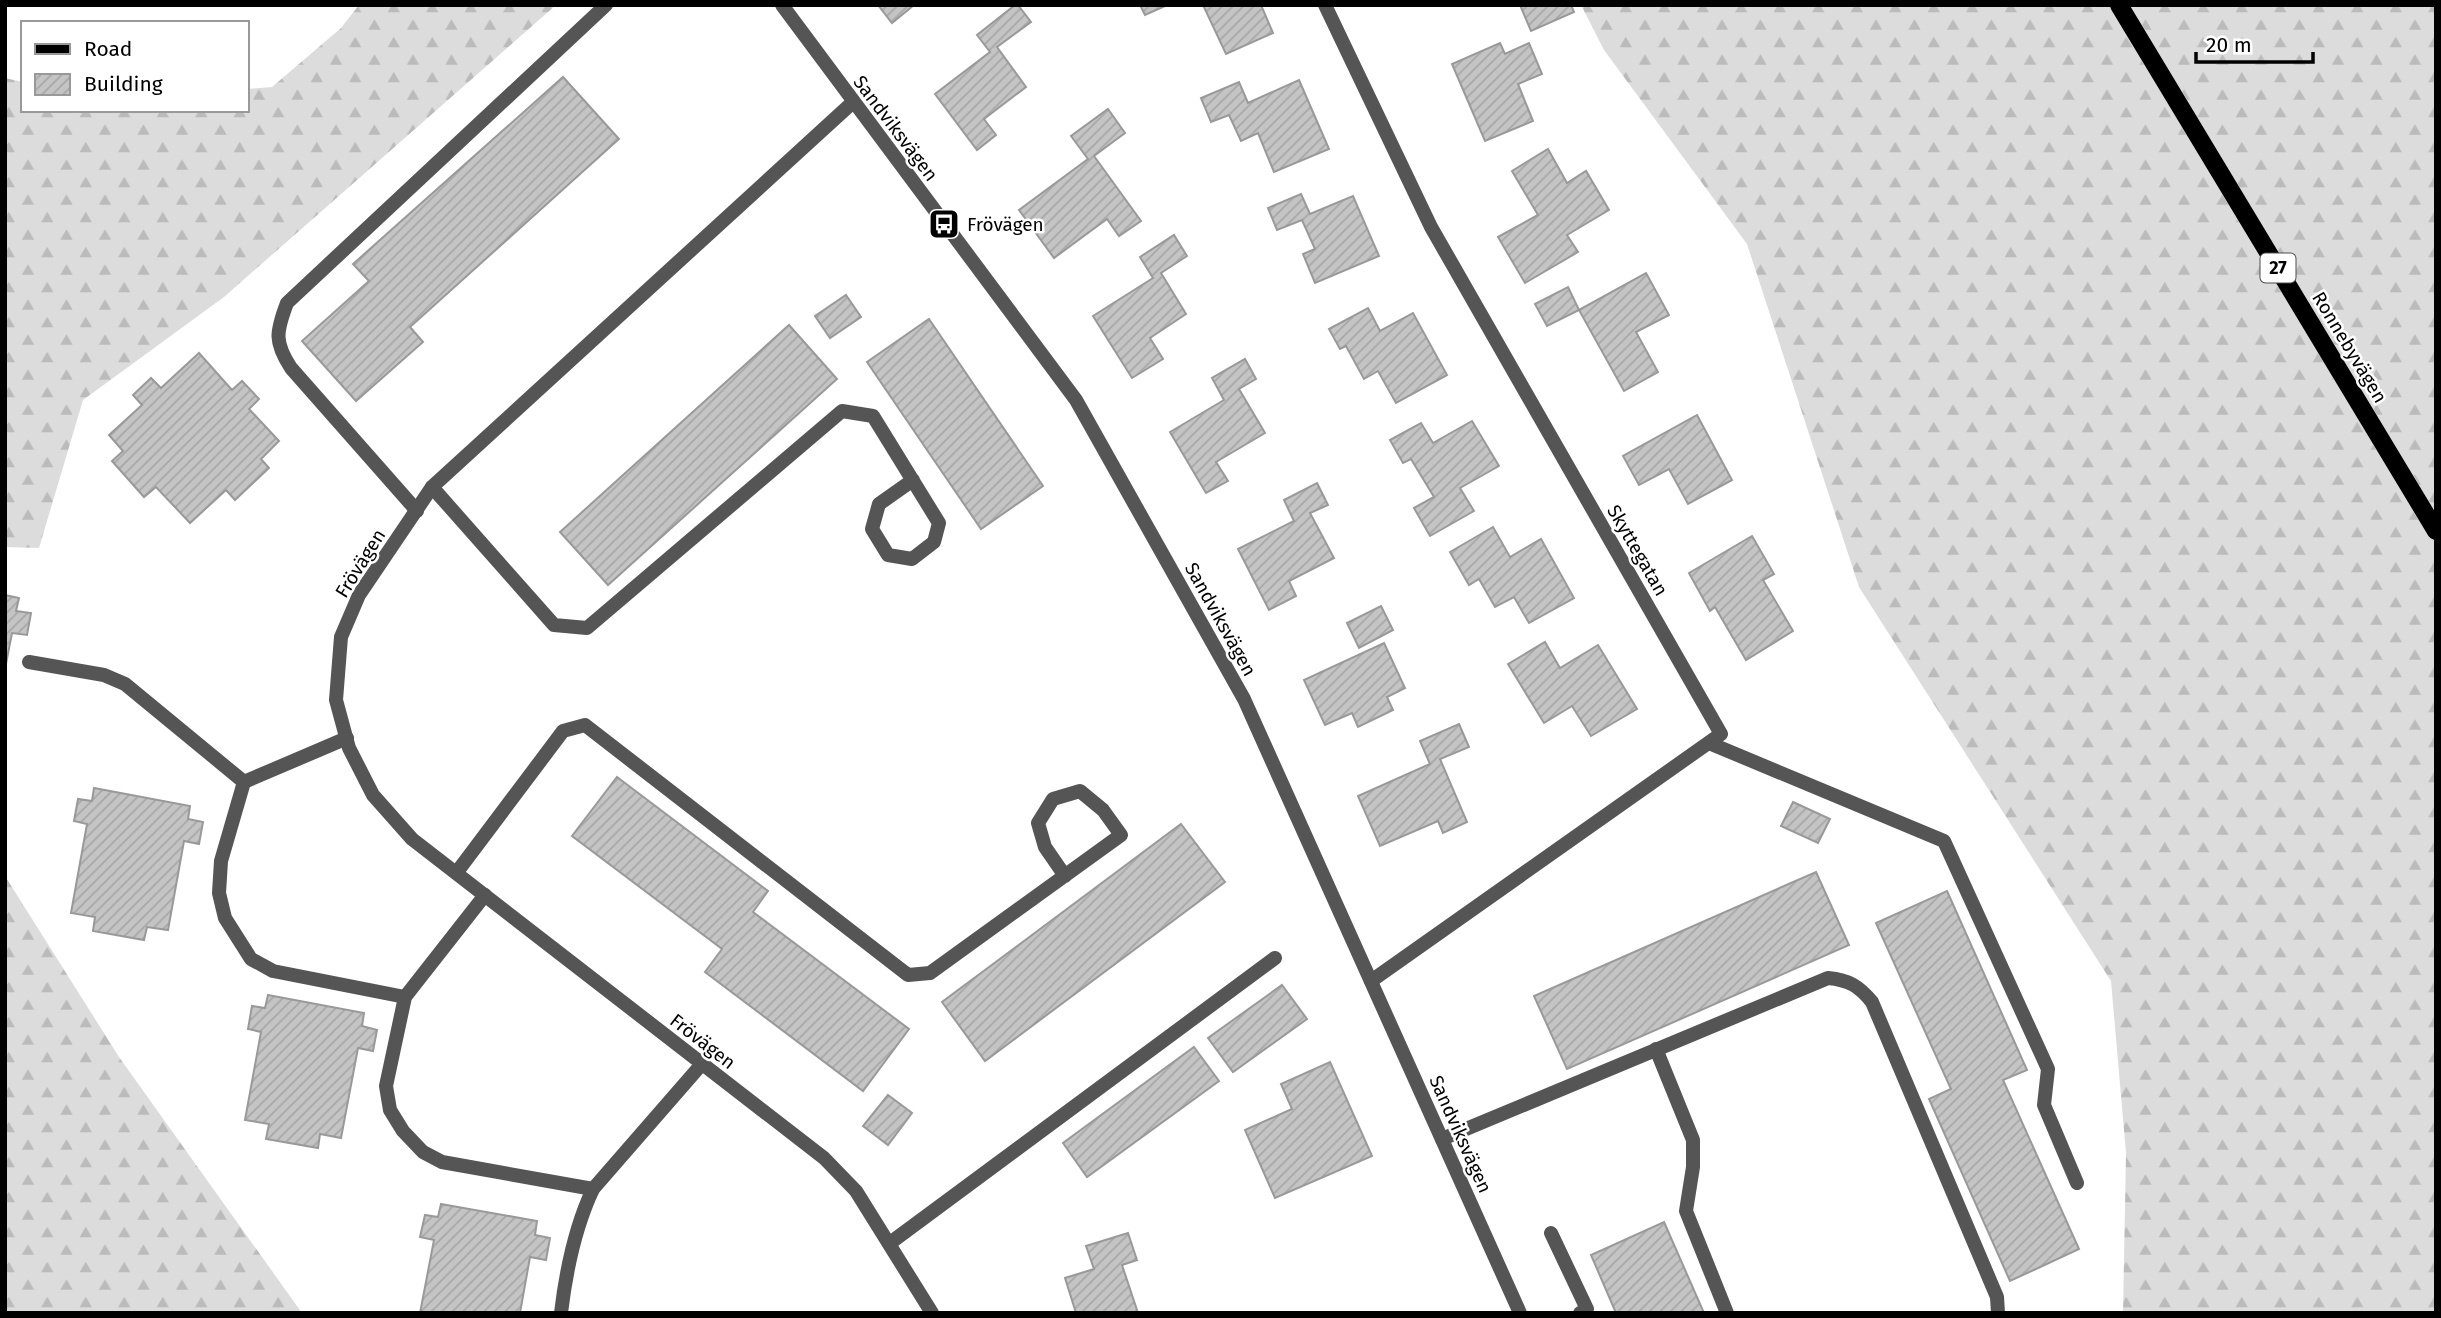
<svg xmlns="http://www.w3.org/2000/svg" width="2441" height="1318" viewBox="0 0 2441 1318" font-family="'Fira Sans',sans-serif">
<defs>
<pattern id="forest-firs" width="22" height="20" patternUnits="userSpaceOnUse" patternTransform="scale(1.75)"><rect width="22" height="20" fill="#dcdcdc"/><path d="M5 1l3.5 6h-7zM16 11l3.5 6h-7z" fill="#bbb"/></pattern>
<pattern id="building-hatch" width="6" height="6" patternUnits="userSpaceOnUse" patternTransform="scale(1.75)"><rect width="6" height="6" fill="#c4c4c4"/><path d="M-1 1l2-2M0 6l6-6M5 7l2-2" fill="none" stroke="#a7a7a7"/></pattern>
</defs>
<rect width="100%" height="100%" fill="#fff"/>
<g fill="url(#forest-firs)">
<path d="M359,5H556L224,297L83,400L39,548L5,547V78L23,82V110H247V89L272,87L341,28Z"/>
<path d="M1581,5H2436V1313H2123L2126,1153L2111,981L1859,587L1747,244L1604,50Z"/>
<path d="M5,876L119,1057L302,1313H5Z"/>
</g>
<g fill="url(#building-hatch)" stroke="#999" stroke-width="2">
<path d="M878,5H914L892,23Z"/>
<path d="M1015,5H1018L1031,22L997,47L1026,87L984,119L996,135L977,150L935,94L990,52L977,35Z"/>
<path d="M1140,5H1165V6L1145,15Z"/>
<path d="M1203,5H1261L1273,33L1226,54Z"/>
<path d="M1520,5H1571L1574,12L1531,31Z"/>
<path d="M1500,43L1505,54L1529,43L1542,74L1518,84L1533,121L1485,141L1452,64Z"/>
<path d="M563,77L619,139L410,327L423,342L356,401L302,341L369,281L353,264Z"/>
<path d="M1299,80L1329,149L1274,172L1258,133L1241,141L1229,115L1211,122L1201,98L1239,82L1248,103Z"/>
<path d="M1108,109L1125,133L1094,156L1141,221L1119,236L1107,219L1054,258L1019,210L1088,159L1071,136Z"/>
<path d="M1548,149L1567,183L1586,171L1609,210L1567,235L1578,252L1525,283L1498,237L1538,215L1512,171Z"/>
<path d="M1301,194L1310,214L1353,196L1379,256L1315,283L1303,254L1315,249L1302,220L1277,230L1268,208Z"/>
<path d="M1174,235L1187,256L1161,273L1186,314L1150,338L1163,359L1132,378L1093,316L1153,278L1140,257Z"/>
<path d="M1646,273L1669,315L1636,332L1658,372L1624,391L1579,310Z"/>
<path d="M1568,287L1579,310L1547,326L1535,304Z"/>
<path d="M846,295L861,317L830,338L815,316Z"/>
<path d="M1368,308L1380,331L1413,313L1447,375L1396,403L1378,371L1364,379L1346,346L1340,349L1329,329Z"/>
<path d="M929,319L1043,486L981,529L867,362Z"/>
<path d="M789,325L837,379L608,585L560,532Z"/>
<path d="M199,353L232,390L242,381L259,399L249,409L279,441L261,459L269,468L235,500L226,490L190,523L156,487L144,497L112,461L123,451L109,435L142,405L133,395L151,378L161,388Z"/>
<path d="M1245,359L1256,379L1239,389L1265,433L1216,462L1228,481L1206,493L1170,432L1224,400L1212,378Z"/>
<path d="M1697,415L1732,480L1688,504L1669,469L1639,485L1623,456Z"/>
<path d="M1472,421L1499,466L1460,488L1474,511L1430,536L1414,508L1434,497L1411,459L1403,463L1390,440L1421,423L1433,443Z"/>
<path d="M1317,483L1328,505L1310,513L1334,558L1289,581L1296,596L1269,610L1238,549L1294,521L1284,500Z"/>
<path d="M1493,527L1510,557L1541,539L1574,598L1529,623L1514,597L1495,607L1479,579L1469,585L1450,552Z"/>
<path d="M1752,536L1774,574L1763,580L1793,631L1746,660L1715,607L1710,611L1689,573Z"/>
<path d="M5,595L19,598L16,611L31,613L27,635L12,633L5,669Z"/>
<path d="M1381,606L1393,630L1359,648L1347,623Z"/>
<path d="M1545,642L1560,668L1598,645L1637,709L1591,736L1572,706L1544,723L1508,664Z"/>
<path d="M1384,643L1405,688L1387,697L1393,710L1358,727L1352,713L1325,725L1304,680Z"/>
<path d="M1459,724L1469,747L1440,759L1467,822L1443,833L1438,821L1380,846L1358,796L1430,764L1420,741Z"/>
<path d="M617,777L768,891L753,912L909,1029L863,1091L705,972L722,949L572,836Z"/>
<path d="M94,788L190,806L188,819L203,822L199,844L184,841L168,930L147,927L144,940L93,931L95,917L71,913L87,824L74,821L78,799L92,801Z"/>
<path d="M1793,802L1830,819L1818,843L1781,826Z"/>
<path d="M1181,824L1225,882L985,1061L942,1002Z"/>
<path d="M1816,872L1849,945L1567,1069L1534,996Z"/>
<path d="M1947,891L2027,1070L2003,1080L2079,1249L2010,1281L1929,1099L1951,1089L1876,923Z"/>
<path d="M1282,985L1307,1019L1233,1072L1208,1038Z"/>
<path d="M268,995L364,1013L362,1026L377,1030L373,1051L358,1048L341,1138L320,1134L318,1148L266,1139L269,1124L245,1120L261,1032L248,1029L252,1006L265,1008Z"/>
<path d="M1194,1047L1219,1081L1087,1177L1063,1143Z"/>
<path d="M1330,1062L1372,1156L1275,1198L1245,1130L1292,1109L1281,1084Z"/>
<path d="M888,1095L912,1113L888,1145L863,1126Z"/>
<path d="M441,1204L537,1221L535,1235L550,1238L546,1260L530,1257L520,1313H420L434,1240L420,1237L425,1215L438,1217Z"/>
<path d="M1664,1222L1704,1313H1616L1591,1255Z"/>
<path d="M1128,1233L1137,1260L1122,1265L1138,1313H1076L1065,1278L1094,1269L1086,1246Z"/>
</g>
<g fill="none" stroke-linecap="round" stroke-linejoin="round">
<g stroke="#dbdbdb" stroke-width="19">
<path id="primary" d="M2119,5L2436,531"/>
</g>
<g stroke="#555" stroke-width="14">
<path d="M432,487L554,625L587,628L842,411L873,416L939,523L934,542L912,559L888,555L872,529L879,504L913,480"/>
<path d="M417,511L291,368C274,342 276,332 287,303L606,5"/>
<path d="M29,662L104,675L125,684L244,782"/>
<path d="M347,738L244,782L221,861L219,893L225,918L251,959L273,971L405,997"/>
<path d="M1709,743L1944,841L2048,1069L2044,1105L2077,1183"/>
<path d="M457,872L563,731L585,725L908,975L930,973L1121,835L1103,810L1080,791L1053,799L1038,823L1045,847L1065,876"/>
<path d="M485,895L405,997L386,1086L390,1110L403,1131L423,1152L442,1162L593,1189"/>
<path d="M1656,1049L1693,1140V1167L1686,1211L1727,1313"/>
<path d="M1442,1139L1828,978C1849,980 1859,986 1872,1002L1997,1297L1998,1313"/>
<path d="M1551,1233L1587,1309L1580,1313"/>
<path d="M890,1243L1275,958"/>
<path d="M561,1313C566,1271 575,1227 593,1189L701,1065"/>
</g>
<g stroke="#555" stroke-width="14">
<path d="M782,5L1076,400L1244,699L1520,1313"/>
<path d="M1325,5L1431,227L1721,734L1371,981"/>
<path d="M852,103L432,487L359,595L341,637L336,700L349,748L373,795L412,839L824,1158L856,1191L932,1313"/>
</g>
<use href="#primary" stroke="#000" stroke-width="18"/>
</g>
<defs>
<g id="bus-square" transform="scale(1.575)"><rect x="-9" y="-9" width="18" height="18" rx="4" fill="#000" stroke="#fff"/><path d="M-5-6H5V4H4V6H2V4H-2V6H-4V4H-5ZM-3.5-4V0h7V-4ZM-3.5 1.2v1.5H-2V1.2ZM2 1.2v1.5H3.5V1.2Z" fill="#fff"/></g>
</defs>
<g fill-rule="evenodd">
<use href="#bus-square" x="944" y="224"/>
</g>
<g text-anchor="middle" stroke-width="5" stroke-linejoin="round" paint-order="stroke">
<rect fill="#fff" stroke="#4c4c4c" stroke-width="2" x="2260.5" y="253.5" width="35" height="29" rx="5"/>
<g font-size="18" font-weight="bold" fill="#000">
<text x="2278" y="274">27</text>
</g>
<g font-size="19" fill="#000" stroke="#fff">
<text transform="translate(896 128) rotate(53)" y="7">Sandviksvägen</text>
<text transform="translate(2350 347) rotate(59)" y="7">Ronnebyvägen</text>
<text transform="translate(1638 550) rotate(60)" y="7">Skyttegatan</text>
<text transform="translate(360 563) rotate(-58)" y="7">Frövägen</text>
<text transform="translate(1221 619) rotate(61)" y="7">Sandviksvägen</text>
<text transform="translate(703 1041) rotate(38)" y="7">Frövägen</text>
<text transform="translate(1461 1134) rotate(66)" y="7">Sandviksvägen</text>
</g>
<g font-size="19" fill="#000" stroke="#fff" text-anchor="start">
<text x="967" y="231">Frövägen</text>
</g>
</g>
<rect width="2441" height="1318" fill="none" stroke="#000000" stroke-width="14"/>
<rect x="21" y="21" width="228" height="91" fill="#ffffff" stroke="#999999" stroke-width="2"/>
<rect x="35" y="44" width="35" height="10" fill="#000000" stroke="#999999" stroke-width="2"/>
<text x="84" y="56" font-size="21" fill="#000000">Road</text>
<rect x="35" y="74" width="35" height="21" fill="url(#building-hatch)" stroke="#999999" stroke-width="2"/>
<text x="84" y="91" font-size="21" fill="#000000">Building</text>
<path d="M2196 52v10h117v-10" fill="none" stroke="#000000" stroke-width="3.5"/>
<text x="2206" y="52" font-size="21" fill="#000000" stroke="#ffffff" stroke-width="5" paint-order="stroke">20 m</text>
</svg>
